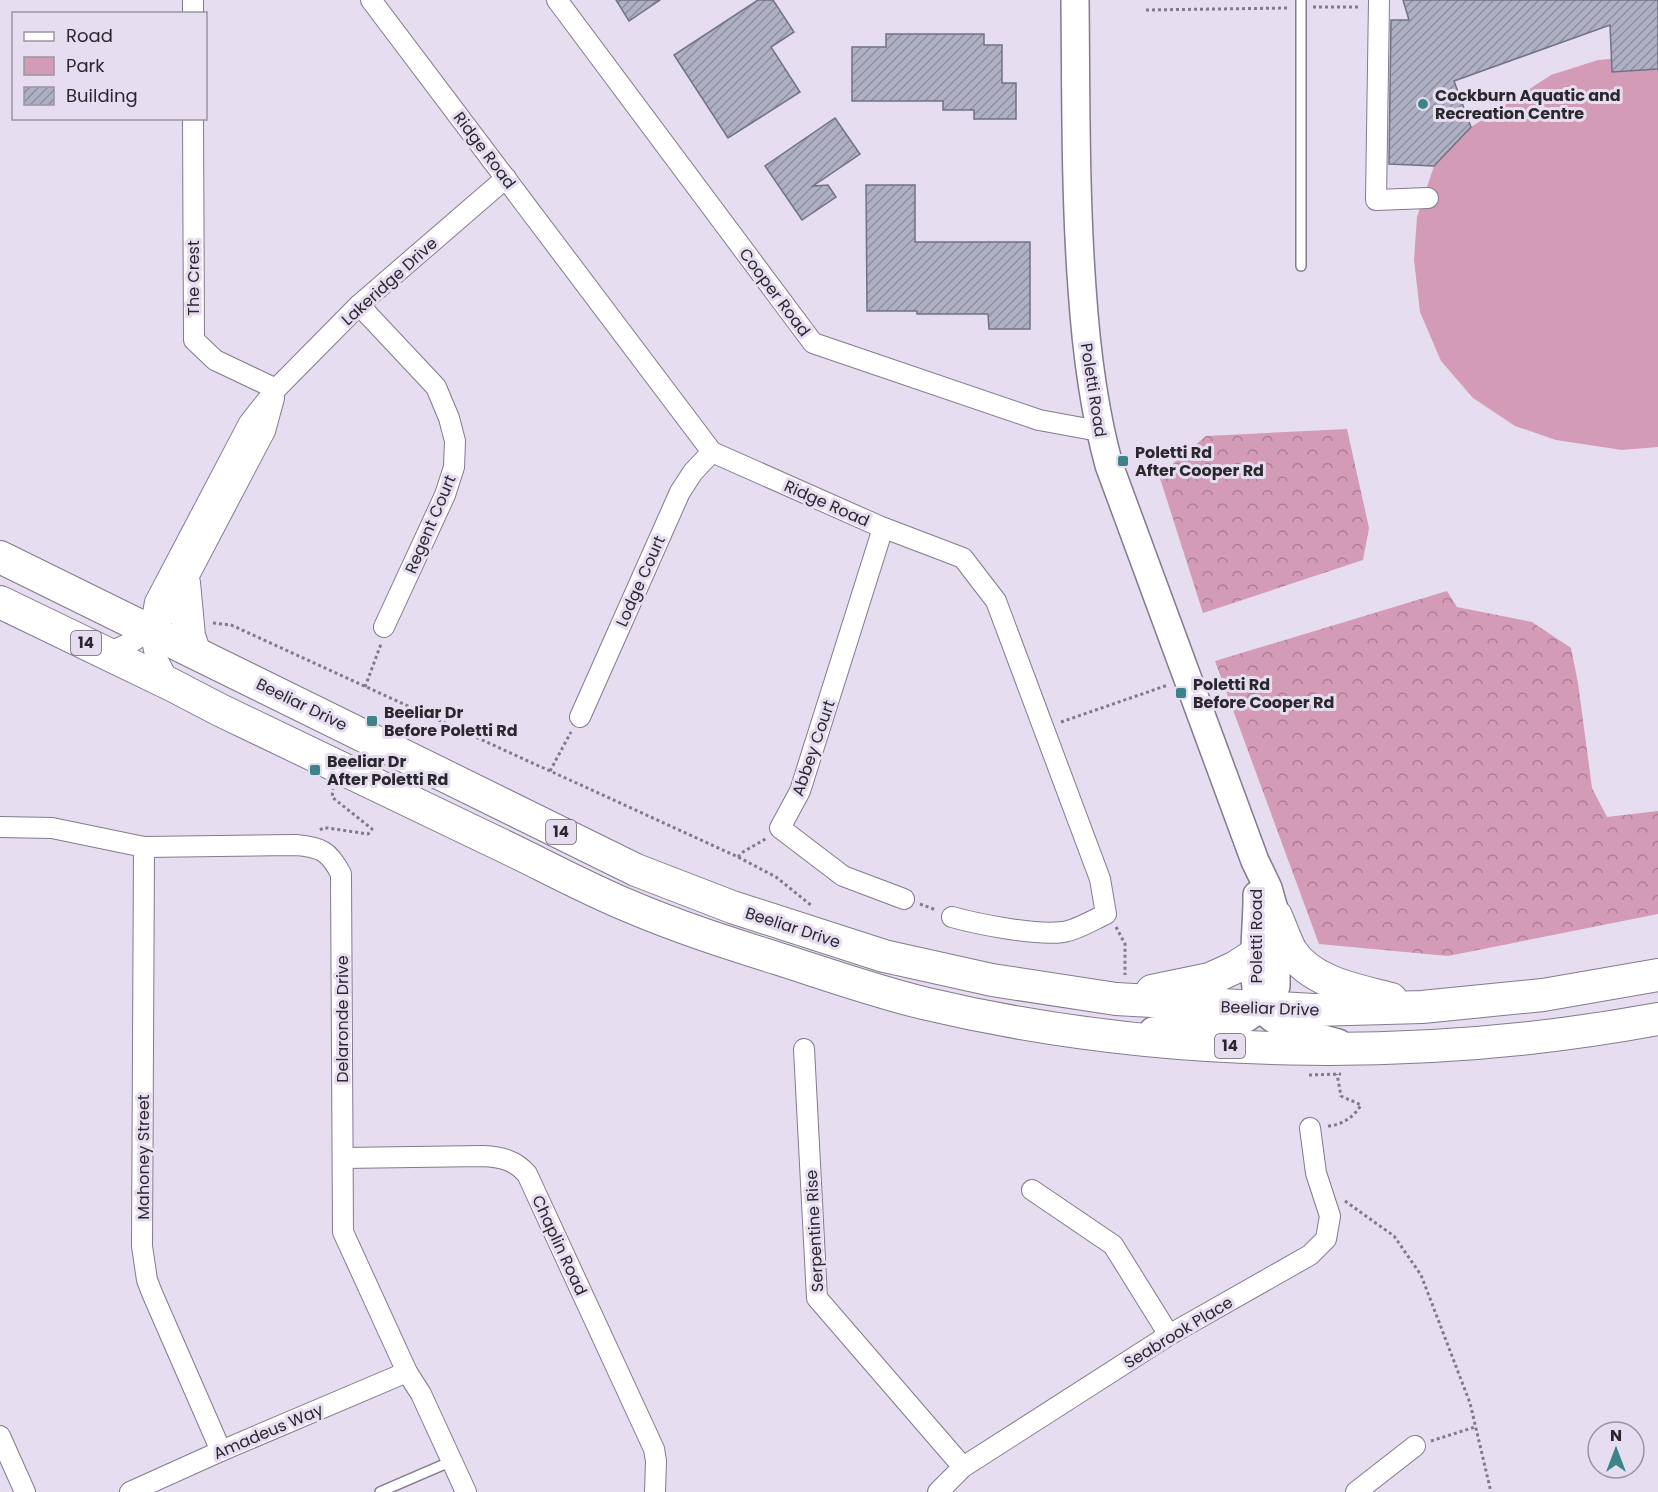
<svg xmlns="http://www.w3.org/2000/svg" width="1658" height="1492" viewBox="0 0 1658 1492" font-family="Poppins,sans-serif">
<defs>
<pattern id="forest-crowns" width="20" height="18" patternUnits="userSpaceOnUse" patternTransform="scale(1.5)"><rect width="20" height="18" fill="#d49bb7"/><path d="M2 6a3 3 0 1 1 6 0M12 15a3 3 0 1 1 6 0" fill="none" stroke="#ac7e95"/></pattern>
<pattern id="building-hatch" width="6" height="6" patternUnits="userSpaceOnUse" patternTransform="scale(1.5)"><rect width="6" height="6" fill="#afb0c4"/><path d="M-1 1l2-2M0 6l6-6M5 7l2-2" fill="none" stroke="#8f8fa0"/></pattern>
</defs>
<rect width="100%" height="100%" fill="#e6ddf1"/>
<g fill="url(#forest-crowns)">
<path d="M1347,429L1369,528L1363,560L1203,613L1159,475L1206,436Z"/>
<path d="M1447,591L1457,607L1532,622L1571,648L1578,683L1592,788L1607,817L1658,811V914L1448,956L1319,944L1215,661Z"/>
</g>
<path fill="#d49bb7" d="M1658,55V447L1622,450L1556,440L1515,426L1473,398L1441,361L1420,312L1414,260L1417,217L1434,166L1471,127L1551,75L1598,60Z"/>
<g fill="url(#building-hatch)" stroke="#717285" stroke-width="1.5">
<path d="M616,0H660L629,21Z"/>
<path d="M758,0H773L794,32L771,47L800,92L728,138L674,55Z"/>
<path d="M1403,0H1658V69L1612,72L1610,25L1454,81L1471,127L1434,166L1389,164L1391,20H1409Z"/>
<path d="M886,34H984V45H1002V83H1016V119H974V110H943V101H852V47H886Z"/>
<path d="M835,118L860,154L813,186L828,185L836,197L802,220L765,166Z"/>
<path d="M866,185H915V242H1030V329H989L988,314H917V311H867Z"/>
</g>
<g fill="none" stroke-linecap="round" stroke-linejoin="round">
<g stroke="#837a8d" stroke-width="12">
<g id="service">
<path d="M1301,266V0"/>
<path d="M380,1492L452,1461"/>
</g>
</g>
<g stroke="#837a8d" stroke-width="22">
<g id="minor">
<path d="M193,0V14"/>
<path d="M371,0L712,452L879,526L963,558L996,601L1100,879L1106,914C1093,920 1077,930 1063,932C1037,936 977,924 952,917"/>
<path d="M557,0L813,343L1039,420L1099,431"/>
<path d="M1379,0L1376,200L1428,198"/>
<path d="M193,118L194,340L215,360L276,389"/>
<path d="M359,305L436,387L449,418L455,441L454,467L445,495L384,627"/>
<path d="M883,528L800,791L780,828L843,876L904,899"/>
<path d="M106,653C136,643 148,632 171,610L265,431L274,398"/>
<path d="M170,683L155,655L150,630L155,602L249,423L276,389L359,305L506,178"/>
<path d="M580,717L680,492L693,472L712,452"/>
<path d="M0,827L52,828L144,847L296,845C321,847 329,851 341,874L343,1232L407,1372L421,1394L466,1492"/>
<path d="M144,847L142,1246L147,1280L152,1293L221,1451"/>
<path d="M804,1049L817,1298L963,1467"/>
<path d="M343,1158L483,1156C501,1157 515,1160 527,1174L654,1449L656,1461L655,1492"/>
<path d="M1032,1190L1113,1245L1169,1335"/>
<path d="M0,1436L25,1492"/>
<path d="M130,1492L221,1451L407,1372"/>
<path d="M938,1492L963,1467L1169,1335L1310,1255L1326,1239L1330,1216L1316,1173L1310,1128"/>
<path d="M1356,1492L1415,1446"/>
</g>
</g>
<g stroke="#837a8d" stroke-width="30">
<g id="secondary">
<path d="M1075,0C1076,96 1075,192 1082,288C1086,348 1093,407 1109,465L1255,861L1268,888L1276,916V986L1271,1001L1245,1019L1153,1031"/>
<path d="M1257,895C1258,923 1248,990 1263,1009C1277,1028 1316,1037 1338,1043"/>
</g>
</g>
<g stroke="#837a8d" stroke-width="34">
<g id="trunk">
<path d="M0,557L636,870L732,907L884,956L992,980L1116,999L1314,1010L1422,1007L1543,995L1658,975"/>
<path d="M184,583L189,636L194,651"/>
<path d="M0,602L172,685L220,710C311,753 402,797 493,841C538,862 583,887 629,906C678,927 728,943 779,959C826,974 874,991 923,1003C1158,1059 1421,1063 1658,1019"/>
<path d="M1276,916C1281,927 1285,940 1291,951C1312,983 1357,990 1391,999"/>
<path d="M1152,991L1210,979L1236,967L1256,954"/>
</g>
</g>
<g stroke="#817b88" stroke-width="3" stroke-dasharray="3 3" stroke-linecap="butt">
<path d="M1313,7H1360"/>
<path d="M1146,10L1288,8"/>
<path d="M213,623L231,625L738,857L776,877L812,906"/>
<path d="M365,687L381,644"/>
<path d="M1061,722L1168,685"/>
<path d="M550,771L571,732"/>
<path d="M320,830L323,828H328L368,834L372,829L332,797L333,789"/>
<path d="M738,857L743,852L767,838"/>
<path d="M920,904L936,910"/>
<path d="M1116,927L1125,944V975"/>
<path d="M1309,1075L1341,1074"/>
<path d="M1328,1126C1342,1125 1354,1117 1361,1105L1341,1096L1337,1074"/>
<path d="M1345,1201L1394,1236L1421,1275L1470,1403L1491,1492"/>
<path d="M1431,1441L1475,1427"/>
</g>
<use href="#service" stroke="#fff" stroke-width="9"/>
<use href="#minor" stroke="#fff" stroke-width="20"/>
<use href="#secondary" stroke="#fff" stroke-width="27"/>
<use href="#trunk" stroke="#fff" stroke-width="32"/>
</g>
<g fill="#3c8487" stroke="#e6ddf1" stroke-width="2">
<circle cx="1423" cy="104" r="6"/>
<rect x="1117" y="455" width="12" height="12" rx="3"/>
<rect x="1175" y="687" width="12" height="12" rx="3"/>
<rect x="366" y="715" width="12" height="12" rx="3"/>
<rect x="309" y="764" width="12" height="12" rx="3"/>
</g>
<g text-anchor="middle" stroke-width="6" stroke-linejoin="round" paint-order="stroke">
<g fill="#e6ddf1" stroke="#625e69" stroke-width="1.5">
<rect x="71" y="631" width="30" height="24" rx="4.5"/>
<rect x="546" y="820" width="30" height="24" rx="4.5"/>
<rect x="1215" y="1034" width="30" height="24" rx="4.5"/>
</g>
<g font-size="15" font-weight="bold" fill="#2a272f">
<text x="86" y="648">14</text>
<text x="561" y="837">14</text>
<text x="1230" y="1051">14</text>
</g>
<g font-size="16" font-weight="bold" fill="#2a272f" stroke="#e6ddf1" text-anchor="start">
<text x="1435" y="101">Cockburn Aquatic and<tspan x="1435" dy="18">Recreation Centre</tspan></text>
<text x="1135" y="458">Poletti Rd<tspan x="1135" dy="18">After Cooper Rd</tspan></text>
<text x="1193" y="690">Poletti Rd<tspan x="1193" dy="18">Before Cooper Rd</tspan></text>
<text x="384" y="718">Beeliar Dr<tspan x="384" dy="18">Before Poletti Rd</tspan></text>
<text x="327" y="767">Beeliar Dr<tspan x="327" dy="18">After Poletti Rd</tspan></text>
</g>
<g font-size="16" fill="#2a272f" stroke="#e6ddf1">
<text transform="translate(485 150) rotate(53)" y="6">Ridge Road</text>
<text transform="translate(193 278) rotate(-90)" y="6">The Crest</text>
<text transform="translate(389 281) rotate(-42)" y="6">Lakeridge Drive</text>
<text transform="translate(775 292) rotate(53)" y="6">Cooper Road</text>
<text transform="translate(1094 390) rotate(81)" y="6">Poletti Road</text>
<text transform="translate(827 503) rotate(24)" y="6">Ridge Road</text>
<text transform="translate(430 524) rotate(-67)" y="6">Regent Court</text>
<text transform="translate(640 581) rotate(-66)" y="6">Lodge Court</text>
<text transform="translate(302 704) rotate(26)" y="6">Beeliar Drive</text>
<text transform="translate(813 748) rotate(-71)" y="6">Abbey Court</text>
<text transform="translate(793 927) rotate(18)" y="6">Beeliar Drive</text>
<text transform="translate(1256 936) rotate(-90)" y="6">Poletti Road</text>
<text transform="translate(1270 1008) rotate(2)" y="6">Beeliar Drive</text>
<text transform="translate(342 1019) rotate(-90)" y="6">Delaronde Drive</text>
<text transform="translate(143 1157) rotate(-90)" y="6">Mahoney Street</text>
<text transform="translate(814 1231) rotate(-93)" y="6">Serpentine Rise</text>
<text transform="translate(560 1245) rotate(65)" y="6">Chaplin Road</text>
<text transform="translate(1178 1332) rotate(-31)" y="6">Seabrook Place</text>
<text transform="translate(268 1431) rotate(-23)" y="6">Amadeus Way</text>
</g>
</g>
<rect x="12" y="12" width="195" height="108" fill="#e6ddf1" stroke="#9b94a3" stroke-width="1.5"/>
<rect x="24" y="32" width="30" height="9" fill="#ffffff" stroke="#9b94a3" stroke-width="1.5"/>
<text x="66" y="42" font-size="18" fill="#2a272f">Road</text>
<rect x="24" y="57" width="30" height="18" fill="#d49bb7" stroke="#9b94a3" stroke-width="1.5"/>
<text x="66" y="72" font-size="18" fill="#2a272f">Park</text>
<rect x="24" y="87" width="30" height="18" fill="url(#building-hatch)" stroke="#9b94a3" stroke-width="1.5"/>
<text x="66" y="102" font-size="18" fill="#2a272f">Building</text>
<g transform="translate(1616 1450)"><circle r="28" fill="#e6ddf1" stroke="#9b94a3" stroke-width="1.5"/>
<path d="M0-4.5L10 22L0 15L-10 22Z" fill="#3c8487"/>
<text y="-9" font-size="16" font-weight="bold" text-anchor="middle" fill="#2a272f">N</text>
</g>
</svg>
